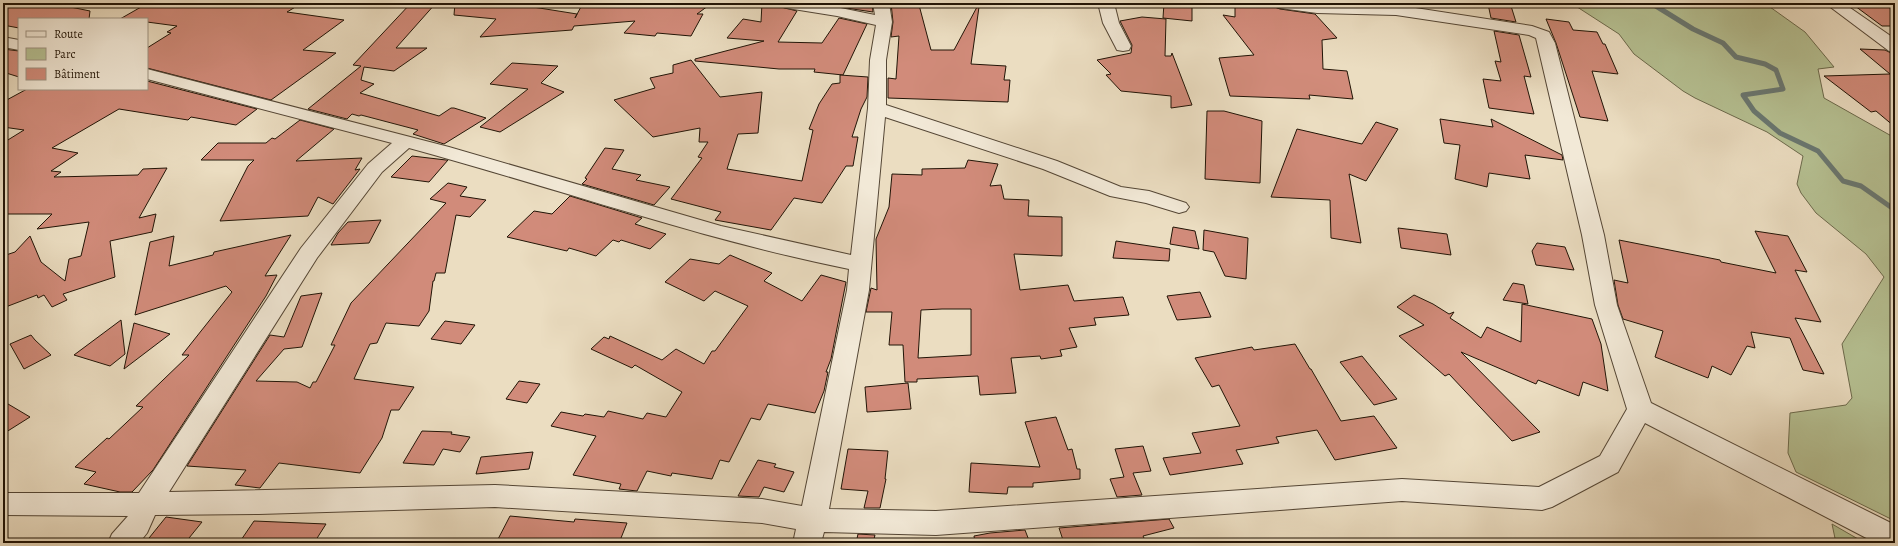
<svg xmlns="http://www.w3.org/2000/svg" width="1898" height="546" viewBox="0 0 1898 546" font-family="Alegreya,serif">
<rect width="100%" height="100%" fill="#ebddc1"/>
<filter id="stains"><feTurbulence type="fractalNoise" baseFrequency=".005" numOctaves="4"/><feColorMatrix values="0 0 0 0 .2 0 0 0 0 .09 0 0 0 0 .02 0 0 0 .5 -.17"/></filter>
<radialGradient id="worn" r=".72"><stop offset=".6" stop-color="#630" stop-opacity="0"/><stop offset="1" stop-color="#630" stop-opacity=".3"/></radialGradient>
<g fill="#b6c193" stroke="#6c6a4c">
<path d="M1571,3H1751L1770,7L1805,32L1834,67L1818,69L1824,98L1895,138V521L1796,472L1788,453L1790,413L1846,405L1852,398L1842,344L1884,277L1866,254L1816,213L1801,193L1797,184L1803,156L1767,132L1695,98L1683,91L1634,54L1619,34Z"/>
<path d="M1832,524L1865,543H1836Z"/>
</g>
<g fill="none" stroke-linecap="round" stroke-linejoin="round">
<path stroke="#6a7872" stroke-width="5" d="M1651,3L1693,29L1723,43L1736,57L1765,64L1776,70L1783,89L1743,95L1754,111L1780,133L1818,151L1843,181L1861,186L1895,210"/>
</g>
<g fill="#d18b7a" stroke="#211406" fill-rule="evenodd">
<path d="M3,3H51L90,11L89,19H19V28L3,25Z"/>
<path d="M148,3H302L287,12L344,20L303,50L336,53L271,100L147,68V48L171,33L167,32L177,26L147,22V19H120Z"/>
<path d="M411,3H436L396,48H427L394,71L364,67L361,80L374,84L360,93L439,116L451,108H454L486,118L444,144L413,134L418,130L361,115L359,116L352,114L347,119L308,109L361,66L353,65Z"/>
<path d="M455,3H537L533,7L577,14L575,18L583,3H712L697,14H703L691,36L657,33L655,36L624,33L635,21L574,26L572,30L480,37L496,19L454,15Z"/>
<path d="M762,3H778L781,7L797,11L778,42L822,43L839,18L867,24L843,75L814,72L815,69H779L695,61V59L764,41L727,38L743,19L761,22Z"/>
<path d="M849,3H872L873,12L846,8Z"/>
<path d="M891,3L919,5L931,50H954L977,7H979L971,64L1006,66L1004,80H1010L1008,102L888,98V78L896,79L899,36L891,37L893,22Z"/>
<path d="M1164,3H1192V21L1163,18Z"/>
<path d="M1235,3L1272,6L1280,9L1315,14L1337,38L1322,40L1323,69L1347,71L1353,99L1309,95L1310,99L1230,96L1219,58L1254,55L1223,15L1235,17Z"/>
<path d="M1851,3H1882L1895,11V26H1882Z"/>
<path d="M1488,4L1511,6L1516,22L1491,18Z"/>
<path d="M1142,17L1166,19L1165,56H1171L1172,53L1192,105L1171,108V96L1121,91L1106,75L1111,74L1097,60L1131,53L1132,45L1120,21Z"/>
<path d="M1546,19L1569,22L1573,30L1597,32L1603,44H1605L1618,74L1592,71L1608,121L1580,117L1556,43Z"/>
<path d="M1494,31L1519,35L1531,77L1524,76L1534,114L1489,108L1483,79L1501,81L1495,61L1501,62Z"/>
<path d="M3,49L19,51V77L3,72Z"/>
<path d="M1860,49L1885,50L1895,55V127L1876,111L1871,112L1824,76L1890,74Z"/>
<path d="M691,60L720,97L762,92L758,133L738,134L727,169L802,181L813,130L809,129L819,104L832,84L840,83V75L868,77L867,97L861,109L852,137H858L853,166H846L822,203L794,198L771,230L715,220L721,212L671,199L702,158L698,157L708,142H699L700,128L653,137L614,100L655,88L650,78L673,73V65Z"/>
<path d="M512,63L558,66L541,83L564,92L500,132L480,127L528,89L490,84Z"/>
<path d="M147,81L257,109L236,125L191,117L188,120L119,109L52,148L78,153L51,171L61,172L54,177L138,175L143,169L167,168L139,218L156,214L152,232L110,241L115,277L63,294L67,300L52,307L44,295L38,298L37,295L3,308V256L15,252L30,236L41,262L65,281L69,259L81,256L89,222L37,229L52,214H3V143L24,130L3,127V102L27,89H147Z"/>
<path d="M1207,111H1224L1262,121L1260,183L1205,179Z"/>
<path d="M1440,119L1493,127L1491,119L1562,155L1563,160L1525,155L1530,179L1489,173L1487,187L1455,179L1460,145L1444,143Z"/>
<path d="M300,120L334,129L296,161L362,158L355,170L360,169L333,204L318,197L308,216L220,221L248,166L254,160H201L218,143H266L272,138L275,139Z"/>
<path d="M1376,122L1398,129L1366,181L1349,174L1361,243L1331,238L1330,200L1271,197L1297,129L1362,144Z"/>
<path d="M605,148L624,150L612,169L641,175L636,180L670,187L654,205L582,184L587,179L585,178Z"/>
<path d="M412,156L446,160H448L429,182L391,177Z"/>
<path d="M968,160L998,164L990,186L1001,185L1004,199L1029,200L1028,216L1062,217V256L1014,254L1020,290L1068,285L1074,301L1123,297L1129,315L1094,318L1096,325L1069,328L1077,347L1060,350L1062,356L1041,359L1040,356L1011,358L1016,393L980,395L978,376L917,379V382H905L903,345H889L892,312H866L871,288L877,290L876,239L889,207L892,174L922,175V169L965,168ZM942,309H971V355L918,358L921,310Z"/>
<path d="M448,183L467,187L460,196L486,200L470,217L456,215L445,273H436L434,281H433L429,311L419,326L386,323L377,343L370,344L354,379L414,387L399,410H391L382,438L360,473L279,463L260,488L235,485L246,470L187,466L270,335L284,337L301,296L322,293L302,347L284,349L256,381L297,382L310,388L313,382H316L335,345H331L351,303L446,203L430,199Z"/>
<path d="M570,196L642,218L635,224L666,234L650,249L621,240L619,242L613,240L596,256L569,248L567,251L507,237L534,211L552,214Z"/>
<path d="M381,220L369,243L331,245L338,233L348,222Z"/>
<path d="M1173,227L1195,231L1199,249L1170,244Z"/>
<path d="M1398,228L1447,234L1451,255L1401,248Z"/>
<path d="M1204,230L1248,238L1246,279L1225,276L1214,252L1203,250Z"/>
<path d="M1755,231L1788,236L1807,272L1795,270L1821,322L1795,318L1824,374L1803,370L1790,338L1751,332L1755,348L1747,346L1731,375L1712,366L1708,378L1655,357L1663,331L1623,319L1618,305L1614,280L1628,283L1619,240L1720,260L1721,262L1776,273Z"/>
<path d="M291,235L265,276L277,275L266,296L153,470L132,492H120L84,484L96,472L75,467L107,438L109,439L143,407L136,406L189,355H182L232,292L226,286L135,315L150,242L174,236L169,266L213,255L214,252Z"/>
<path d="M1116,241L1170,249L1169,261L1113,258Z"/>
<path d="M1537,243L1565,247L1574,270L1536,265L1532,251Z"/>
<path d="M730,255L772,273L764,281L802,301L821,275L846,282L831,359L826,372H828L824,391L815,413L768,404L760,420L751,418L729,462L720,460L712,479L672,473L671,476L647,471L637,491L619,489L621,484L573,475L596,436L551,426L561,412L583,416L585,414L604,417L608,411L643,419L647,413L666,417L682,392L635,365L632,368L591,349L604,337L609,339L610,336L662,360L676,349L704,364L712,351H715L748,306L715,291L704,301L665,282L690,259L719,264Z"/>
<path d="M1513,283L1524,285L1528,304L1503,300Z"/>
<path d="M1200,292L1211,317L1177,320L1167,296Z"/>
<path d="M1414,295L1433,304L1449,314L1454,312L1450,318L1481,338L1487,327L1521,342L1522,304L1592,319L1601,344L1608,391L1583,382L1579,396L1538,380L1536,384L1461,352L1540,432L1512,441L1449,374L1445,376L1399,336L1424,325L1397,307Z"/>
<path d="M121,320L125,354L110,366L74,355Z"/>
<path d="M445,321L475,325L461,344L431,339Z"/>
<path d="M134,323L170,334L124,369Z"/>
<path d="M31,335L35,340L51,355L24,369L10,344Z"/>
<path d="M1295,344L1310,369H1311L1341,421L1374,416L1397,448L1335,460L1317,430L1276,437L1279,443L1236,450L1243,464L1170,475L1163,458L1201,453L1192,433L1240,426L1219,385L1212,387L1195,358L1252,347L1254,350Z"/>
<path d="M1362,356L1397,399L1374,405L1340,362Z"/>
<path d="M519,381L540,384L527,403L506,399Z"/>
<path d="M908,383L911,409L867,412L865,387Z"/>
<path d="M3,401L30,417L3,434Z"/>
<path d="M1056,417L1068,450L1072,449L1077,469H1080V479L1033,483V487H1008L1007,494L969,492L971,463L1040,467L1025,422Z"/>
<path d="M422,431L452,432L451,434L470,437L460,452L443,449L434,465L403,463Z"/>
<path d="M1143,446L1151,471L1133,473L1142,495L1117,497L1110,479L1124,477L1115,449Z"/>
<path d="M848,449L888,451L885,479H886L880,508H864L868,491L841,489Z"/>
<path d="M533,452L529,469L476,474L481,457Z"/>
<path d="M758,460L776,464L774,467L794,472L784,492L764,487L759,497L738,496Z"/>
<path d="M510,516L574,522L575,519L627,523L619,543H496Z"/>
<path d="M166,517L202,522L185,543H145Z"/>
<path d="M1169,519L1174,528L1143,536L1145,540L1131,543H1064L1059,528Z"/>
<path d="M254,521L326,524L314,543H239Z"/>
<path d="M1025,530L1030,543H975L974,536L990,533Z"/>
<path d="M858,534L875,535L873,543H856Z"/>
</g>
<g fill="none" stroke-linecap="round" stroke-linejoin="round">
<g stroke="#544635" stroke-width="2">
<g id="minor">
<path d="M779,3H816L875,15L873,3H889L892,22L886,60V105L1057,161L1121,187L1149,191L1186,203L1189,207L1186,211L1179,213L1146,203L1110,196L1043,169L885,117L869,290L829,509L936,511L1402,479L1539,487L1600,456L1627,409L1595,305L1582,235L1536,38L1529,35L1396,15L1317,13L1280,8L1274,6L1272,3L1396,5L1532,26L1549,32L1555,43L1604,235L1617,305L1651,403L1895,525V543H1876L1645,423L1618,472L1552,507L1542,510L1402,501L936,535L824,532L821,543H793L796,529L762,523L495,507L259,514L155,515L147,533L139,543H108L112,534L128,516L3,515V493H139L301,248L368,164L392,143L147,79V69L449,147L721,226L851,255L868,108L870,60L876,25L837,16L787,8L781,6ZM409,148C556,188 700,239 849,269L847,290L802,506L762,499L495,485L169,492L317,258L382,172Z"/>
<path d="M1098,3H1114L1119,23L1131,46L1129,50L1123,51L1117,50L1115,46L1103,23Z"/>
<path d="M1825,3H1843L1895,39V52L1889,51Z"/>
<path d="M3,37L19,40V50L3,47Z"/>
</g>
</g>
<use href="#minor" fill="#f2e9d7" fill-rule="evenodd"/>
</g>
<rect width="1898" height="546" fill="none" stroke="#ebddc1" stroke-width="16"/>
<rect x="4" y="4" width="1890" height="538" fill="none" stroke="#211406" stroke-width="2"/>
<rect x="8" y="8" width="1882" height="530" fill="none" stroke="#211406"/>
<rect x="18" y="18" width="130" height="72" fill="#f2e9d7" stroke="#9e9483"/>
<rect x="26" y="31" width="20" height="6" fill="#f2e9d7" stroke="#9e9483"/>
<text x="54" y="38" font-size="12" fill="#211406">Route</text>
<rect x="26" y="48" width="20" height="12" fill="#b6c193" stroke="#9e9483"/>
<text x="54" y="58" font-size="12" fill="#211406">Parc</text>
<rect x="26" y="68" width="20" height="12" fill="#d18b7a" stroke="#9e9483"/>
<text x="54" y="78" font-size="12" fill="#211406">Bâtiment</text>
<rect width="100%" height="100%" filter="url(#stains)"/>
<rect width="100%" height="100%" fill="url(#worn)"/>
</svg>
